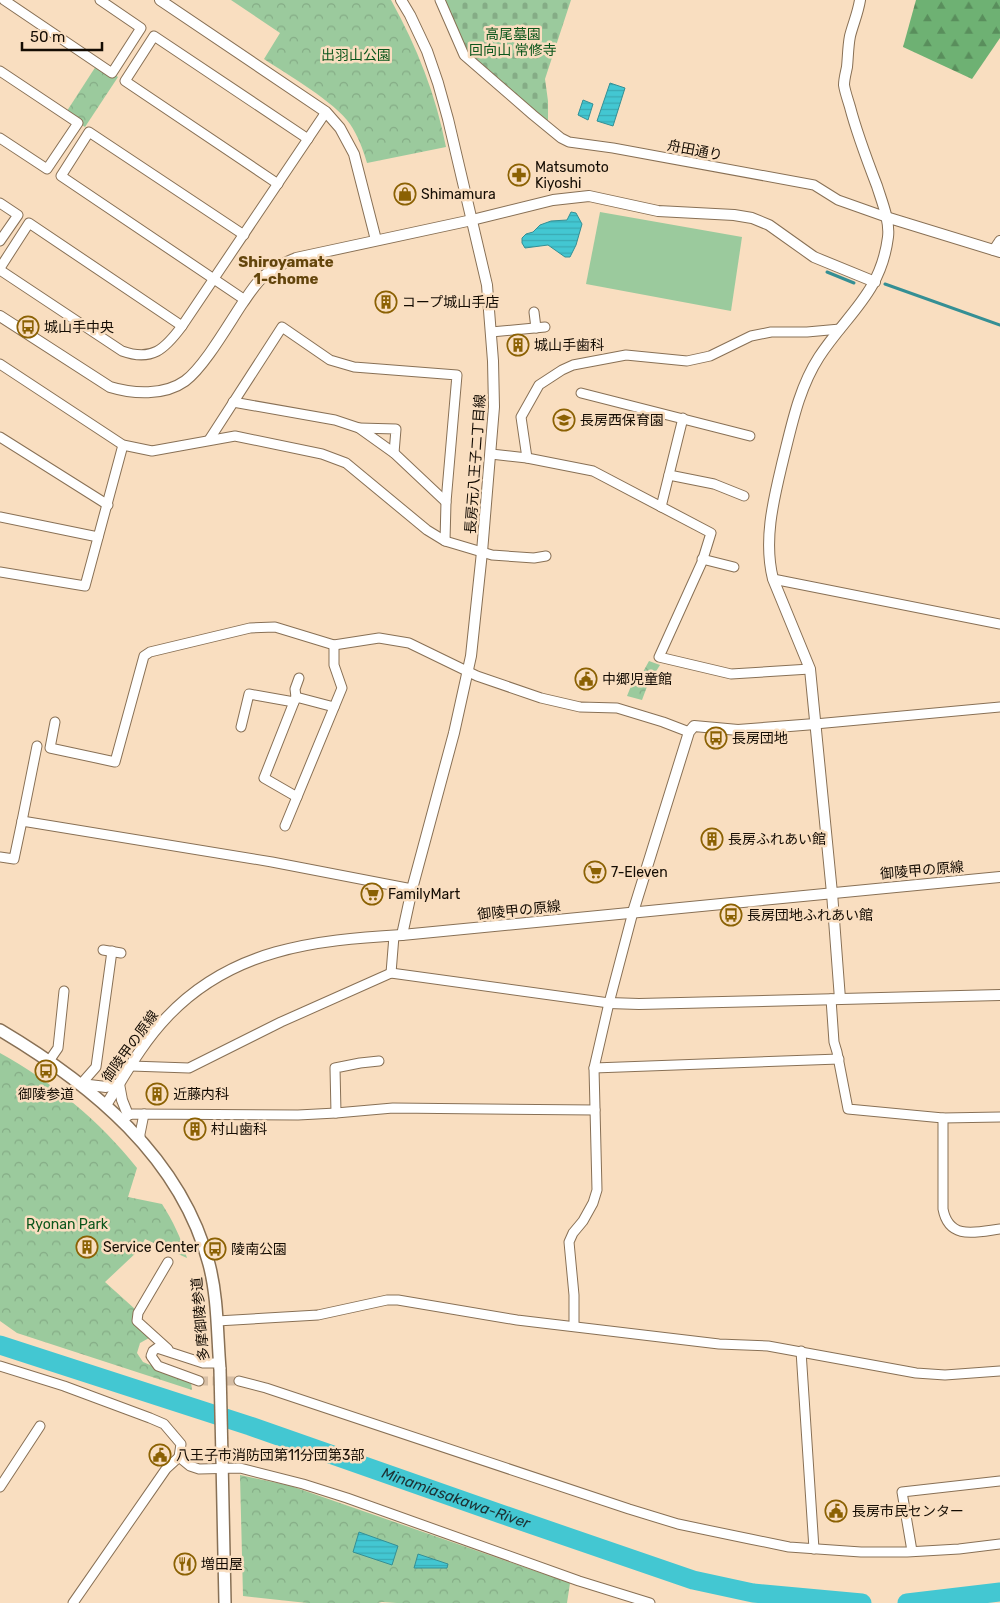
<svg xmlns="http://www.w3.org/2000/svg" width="1000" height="1603" viewBox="0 0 1000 1603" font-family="Rubik,'Noto Sans JP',sans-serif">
<defs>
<pattern id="forest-firs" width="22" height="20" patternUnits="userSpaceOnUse" patternTransform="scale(1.25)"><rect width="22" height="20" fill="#6eb173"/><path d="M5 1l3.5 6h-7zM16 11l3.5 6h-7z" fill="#598e5c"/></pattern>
<pattern id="cemetery-stones" width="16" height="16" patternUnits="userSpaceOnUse" patternTransform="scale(1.25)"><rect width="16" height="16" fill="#9bca9d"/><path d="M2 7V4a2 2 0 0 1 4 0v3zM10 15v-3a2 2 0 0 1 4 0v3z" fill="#85ac86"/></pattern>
<pattern id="park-crowns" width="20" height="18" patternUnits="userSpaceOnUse" patternTransform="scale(1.25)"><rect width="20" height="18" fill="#9bca9d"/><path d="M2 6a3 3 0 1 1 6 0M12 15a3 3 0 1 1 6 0" fill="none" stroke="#85ac86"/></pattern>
<pattern id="water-rules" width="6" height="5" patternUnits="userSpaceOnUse" patternTransform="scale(1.25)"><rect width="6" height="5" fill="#43c7d2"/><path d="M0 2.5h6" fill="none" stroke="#3aaab3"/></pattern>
</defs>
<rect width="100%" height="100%" fill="#f9dec0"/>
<path fill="#9bca9d" d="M600,212L742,237L731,311L586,284Z"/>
<path fill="url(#forest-firs)" d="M916,0H1000V38L972,79L903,47Z"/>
<path fill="url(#cemetery-stones)" d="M440,0H571L545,79L548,101V127L464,55Z"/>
<g fill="url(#park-crowns)">
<path d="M231,0H391C417,47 436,95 446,147L367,163C363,149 358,136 350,124C335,102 288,75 264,59L280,33Z"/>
<path d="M98,63L118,77L85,127L65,114Z"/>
<path d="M649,661L660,665L648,684L642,700L627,696L631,686L638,681Z"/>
<path d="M0,1053C52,1082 100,1121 137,1168L128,1197L162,1204C173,1221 181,1238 187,1258L145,1239L139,1250L105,1282L136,1310L133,1323L149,1338L140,1343L137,1353L143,1362L191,1382L192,1390L17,1333L0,1321Z"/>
<path d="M240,1475L291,1486L570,1583L567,1603H397L382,1602L378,1603H307L243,1596Z"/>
</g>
<g fill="url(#water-rules)" stroke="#358f94">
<path d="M610,83L625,88L613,126L597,121Z"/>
<path d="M583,100L593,104L588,120L578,115Z"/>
<path d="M571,212L576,213L582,224L576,245L570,257H565L548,245L525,248L522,243V238L526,234L533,232L540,225L551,221L567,220Z"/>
<path d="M359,1532L398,1546L392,1565L353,1552Z"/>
<path d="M418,1554L448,1564L447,1568H414Z"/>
</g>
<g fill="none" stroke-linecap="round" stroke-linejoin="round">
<g stroke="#358f94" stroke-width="3">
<path d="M827,272L854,283"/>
<path d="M885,284L1000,325"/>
</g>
<g stroke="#43c7d2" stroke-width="19">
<path id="s1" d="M0,1345L250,1426L501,1514L693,1580L753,1593L862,1603"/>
<path d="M907,1603L1000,1592"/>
</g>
<path stroke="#d7bea4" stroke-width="9" stroke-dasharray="9 4.5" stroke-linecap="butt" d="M199,1381H239"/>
<g stroke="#887055" stroke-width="11">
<g id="minor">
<path d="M4,0L112,73L141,28L100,0"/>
<path d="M440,0L464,55L533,115L561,138L569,142L613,148L814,185L838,200L886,217"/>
<path d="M0,71L78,123L47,169L0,138"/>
<path d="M278,184L125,81L154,36L308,139"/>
<path d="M0,203L18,215L0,241"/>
<path d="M244,235L89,132L61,176L245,300"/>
<path d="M0,268L29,223L182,326"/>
<path d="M0,270L122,351C152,362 165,349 182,326L326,112"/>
<path d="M534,312L536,328"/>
<path d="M491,332L545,327"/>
<path d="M0,364L123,445L152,451L235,436L322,454L346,463L427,530L445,541L492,555L534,558L546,556"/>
<path d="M581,393L750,436"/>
<path d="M233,402L335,420L359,428L394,453L446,502"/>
<path d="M359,428L396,429L394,453"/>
<path d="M0,437L108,505"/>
<path d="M209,440L282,327L330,360L354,367L457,375L446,502L445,541"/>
<path d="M491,454L527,458L593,471L711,533L702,562L659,657L731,674L810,669"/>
<path d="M527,458L521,417L539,385L562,370L573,365L626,355L687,361L710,356L751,336L771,332H807L840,329"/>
<path d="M669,475L714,484L744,496"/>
<path d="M661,507L683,418"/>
<path d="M0,517L98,537"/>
<path d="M702,559L734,567"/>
<path d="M0,572L85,586L123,445"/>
<path d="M773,579L1000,624"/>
<path d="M296,697L295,689L299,678"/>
<path d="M55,722L50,748L115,762L144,656L150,652L250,628L275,627L334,645L379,638L409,643L477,676L541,698L580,707L617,708L663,722L689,732"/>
<path d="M815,724L1000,707"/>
<path d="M241,727L249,694L294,702"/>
<path d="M297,797L264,778L296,697L334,707"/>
<path d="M22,821L37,746"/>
<path d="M285,826L342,688L334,665V645"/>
<path d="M0,857L14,859L22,821L272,862L412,889"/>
<path d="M103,950L121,953"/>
<path d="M391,973L394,936"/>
<path d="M831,999L834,1042L837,1052L848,1109L943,1118L1000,1117"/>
<path d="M49,1061L58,1048L64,991"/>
<path d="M131,1066L189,1068L281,1022L391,973L609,1003"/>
<path d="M594,1068L839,1059"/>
<path d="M81,1084L96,1067L112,951"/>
<path d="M336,1113L335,1068L360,1063L379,1061"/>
<path d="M943,1118V1209C949,1241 977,1232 1000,1229"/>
<path d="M123,1121L128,1115L133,1114L298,1115L336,1113L393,1108L595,1110"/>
<path d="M140,1140V1134L144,1114"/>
<path d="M217,1321L318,1315L387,1300H398L517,1320L719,1344L768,1346L916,1373L945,1375L1000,1371"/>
<path d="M574,1326V1295L569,1242L573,1233L583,1221L593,1203L597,1190L594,1068L609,1003L633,912"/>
<path d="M168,1349L137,1321L138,1313L168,1262"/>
<path d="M801,1351L814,1549"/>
<path d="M0,1366L64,1386L150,1418L164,1424L181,1444L179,1457L190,1466L199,1469L240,1468L303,1484L347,1498L579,1581L650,1603"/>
<path d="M199,1381L158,1366L151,1356L153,1351L157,1348L203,1363H219"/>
<path d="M239,1381L266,1388L629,1509L678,1524L750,1539L789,1547L861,1552H907L959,1549L1000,1544"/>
<path d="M0,1487L40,1426"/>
<path d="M912,1551L902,1492L1000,1481"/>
<path d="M73,1603L166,1469L179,1457"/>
</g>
</g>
<g stroke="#887055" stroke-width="12">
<g id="tertiary">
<path d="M160,0L326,112L340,128L354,154L376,240"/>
<path d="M401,0L410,15L427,51L438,83L448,119L487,285L493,361L494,407L482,552L471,656L454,733L412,889L402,935"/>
<path d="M886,217L1000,252"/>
<path d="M994,250L1000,241"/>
<path d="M0,316L110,387C133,394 164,396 185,381C204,367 228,325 242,304C250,293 257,280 269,272C277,266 287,262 296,258L472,220L553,200L589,196L658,211L734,215L752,218L769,225L814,257L875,282"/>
<path d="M633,912L689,732L694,726L738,730L815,724"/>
<path d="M840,999L832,893L810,669L773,579C763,539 774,498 783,460C792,424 799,388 819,357C847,314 881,293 888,237C890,221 882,202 877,186C867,160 857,134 850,107C848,100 845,92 844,85C844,79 846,72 847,67C848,57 848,46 850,36C853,24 858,13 860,0"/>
<path d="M609,1003L639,1004L1000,995"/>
<path d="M81,1084L106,1087L119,1084L122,1100L128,1115"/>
<path d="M106,1105C125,1075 142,1043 167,1017C231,949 314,940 402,935L1000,877"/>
</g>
</g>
<g stroke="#887055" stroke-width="14">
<g id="secondary">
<path d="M0,1030C91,1084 181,1157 209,1264C218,1298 217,1334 220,1369"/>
<path d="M222,1459L225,1603"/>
</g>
</g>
<use href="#minor" stroke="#fff" stroke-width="9"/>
<use href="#tertiary" stroke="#fff" stroke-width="10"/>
<use href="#secondary" stroke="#fff" stroke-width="11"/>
<g stroke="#887055" stroke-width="14" stroke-linecap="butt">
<path id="secondary-bridge" d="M220,1369L222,1459"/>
</g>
<use href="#secondary-bridge" stroke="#fff" stroke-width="11"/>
</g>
<defs>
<g id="pharmacy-ring" transform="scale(1.125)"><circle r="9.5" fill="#f9dec0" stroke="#8b6103" stroke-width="1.5"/><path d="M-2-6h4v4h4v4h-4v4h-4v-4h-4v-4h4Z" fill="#8b6103"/></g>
<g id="shop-ring" transform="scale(1.125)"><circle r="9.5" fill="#f9dec0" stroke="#8b6103" stroke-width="1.5"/><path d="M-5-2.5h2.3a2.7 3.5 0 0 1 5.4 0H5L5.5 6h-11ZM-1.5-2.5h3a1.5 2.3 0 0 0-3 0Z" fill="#8b6103"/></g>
<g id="building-ring" transform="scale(1.125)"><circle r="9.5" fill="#f9dec0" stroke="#8b6103" stroke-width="1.5"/><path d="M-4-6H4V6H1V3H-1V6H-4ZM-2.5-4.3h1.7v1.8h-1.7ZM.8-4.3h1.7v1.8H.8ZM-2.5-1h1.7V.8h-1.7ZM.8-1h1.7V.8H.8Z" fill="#8b6103"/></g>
<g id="bus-ring" transform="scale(1.125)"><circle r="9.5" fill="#f9dec0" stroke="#8b6103" stroke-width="1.5"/><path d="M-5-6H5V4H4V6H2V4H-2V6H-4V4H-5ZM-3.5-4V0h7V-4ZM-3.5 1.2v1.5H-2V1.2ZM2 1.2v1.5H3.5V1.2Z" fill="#8b6103"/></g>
<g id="school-ring" transform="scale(1.125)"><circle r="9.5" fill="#f9dec0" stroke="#8b6103" stroke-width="1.5"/><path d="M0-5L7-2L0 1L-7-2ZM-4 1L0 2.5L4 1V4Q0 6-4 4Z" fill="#8b6103"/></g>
<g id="civic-ring" transform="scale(1.125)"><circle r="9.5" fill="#f9dec0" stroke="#8b6103" stroke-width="1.5"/><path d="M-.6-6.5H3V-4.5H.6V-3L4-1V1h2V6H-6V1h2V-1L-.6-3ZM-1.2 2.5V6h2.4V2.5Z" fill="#8b6103"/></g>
<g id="supermarket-ring" transform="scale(1.125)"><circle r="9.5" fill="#f9dec0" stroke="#8b6103" stroke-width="1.5"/><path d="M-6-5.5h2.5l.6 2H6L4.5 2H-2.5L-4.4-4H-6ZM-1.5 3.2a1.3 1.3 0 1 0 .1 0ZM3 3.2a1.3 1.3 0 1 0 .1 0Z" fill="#8b6103"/></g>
<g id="restaurant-ring" transform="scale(1.125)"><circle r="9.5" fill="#f9dec0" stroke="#8b6103" stroke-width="1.5"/><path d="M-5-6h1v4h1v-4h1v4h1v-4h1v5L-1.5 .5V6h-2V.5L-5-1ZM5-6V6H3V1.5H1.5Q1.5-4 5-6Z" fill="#8b6103"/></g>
</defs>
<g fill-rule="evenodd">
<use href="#pharmacy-ring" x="519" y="175"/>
<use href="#shop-ring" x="405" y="194"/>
<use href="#building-ring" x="386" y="302"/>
<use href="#bus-ring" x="28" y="327"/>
<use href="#building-ring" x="518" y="345"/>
<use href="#school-ring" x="564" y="420"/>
<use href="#civic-ring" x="586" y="679"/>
<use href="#bus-ring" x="716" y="738"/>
<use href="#building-ring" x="712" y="839"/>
<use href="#supermarket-ring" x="595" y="872"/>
<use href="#supermarket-ring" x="372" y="894"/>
<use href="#bus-ring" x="731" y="915"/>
<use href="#bus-ring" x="46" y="1071"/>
<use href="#building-ring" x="157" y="1094"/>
<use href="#building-ring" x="195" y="1129"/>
<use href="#building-ring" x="87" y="1247"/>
<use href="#bus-ring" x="215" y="1249"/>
<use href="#civic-ring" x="160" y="1455"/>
<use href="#civic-ring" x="836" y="1511"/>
<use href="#restaurant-ring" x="185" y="1564"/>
</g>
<g text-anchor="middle" stroke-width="5" stroke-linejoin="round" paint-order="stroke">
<g font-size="14" fill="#0b561b" stroke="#f9dec0">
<text x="513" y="39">高尾墓園<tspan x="513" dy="16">回向山 常修寺</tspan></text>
<text x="356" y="60">出羽山公園</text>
<text x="67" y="1229">Ryonan Park</text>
</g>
<g font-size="14" fill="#140c03" stroke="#f9dec0">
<text transform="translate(695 150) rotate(11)" y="5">舟田通り</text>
<text transform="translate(475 464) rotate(-86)" y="5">長房元八王子二丁目線</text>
<text transform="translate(922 870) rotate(-5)" y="5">御陵甲の原線</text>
<text transform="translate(519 910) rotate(-6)" y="5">御陵甲の原線</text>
<text transform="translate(130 1046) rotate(-54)" y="5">御陵甲の原線</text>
<text transform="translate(200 1319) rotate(-95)" y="5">多摩御陵参道</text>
</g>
<g font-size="14" fill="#140c03" stroke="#f9dec0" text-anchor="start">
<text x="535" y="172">Matsumoto<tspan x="535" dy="16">Kiyoshi</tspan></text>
<text x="421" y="199">Shimamura</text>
<text x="402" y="307">コープ城山手店</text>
<text x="44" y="332">城山手中央</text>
<text x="534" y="350">城山手歯科</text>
<text x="580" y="425">長房西保育園</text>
<text x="602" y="684">中郷児童館</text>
<text x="732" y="743">長房団地</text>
<text x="728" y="844">長房ふれあい館</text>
<text x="611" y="877">7-Eleven</text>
<text x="388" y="899">FamilyMart</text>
<text x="747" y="920">長房団地ふれあい館</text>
<text x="46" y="1099" text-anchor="middle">御陵参道</text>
<text x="173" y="1099">近藤内科</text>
<text x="211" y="1134">村山歯科</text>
<text x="103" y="1252">Service Center</text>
<text x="231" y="1254">陵南公園</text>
<text x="176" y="1460">八王子市消防団第11分団第3部</text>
<text x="852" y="1516">長房市民センター</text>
<text x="201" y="1569">増田屋</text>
</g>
<g font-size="15" font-weight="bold" fill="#63450c" stroke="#f9dec0">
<text x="286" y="267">Shiroyamate<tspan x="286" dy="17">1-chome</tspan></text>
</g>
<g font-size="15" font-style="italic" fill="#1c3234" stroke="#f9dec0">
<text dy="5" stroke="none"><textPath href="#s1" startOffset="481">Minamiasakawa-River</textPath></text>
</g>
</g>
<path d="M22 42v8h80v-8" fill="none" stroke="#140c03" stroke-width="2.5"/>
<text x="30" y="42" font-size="15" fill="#140c03" stroke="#f9dec0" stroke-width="4" paint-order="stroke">50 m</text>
</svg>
